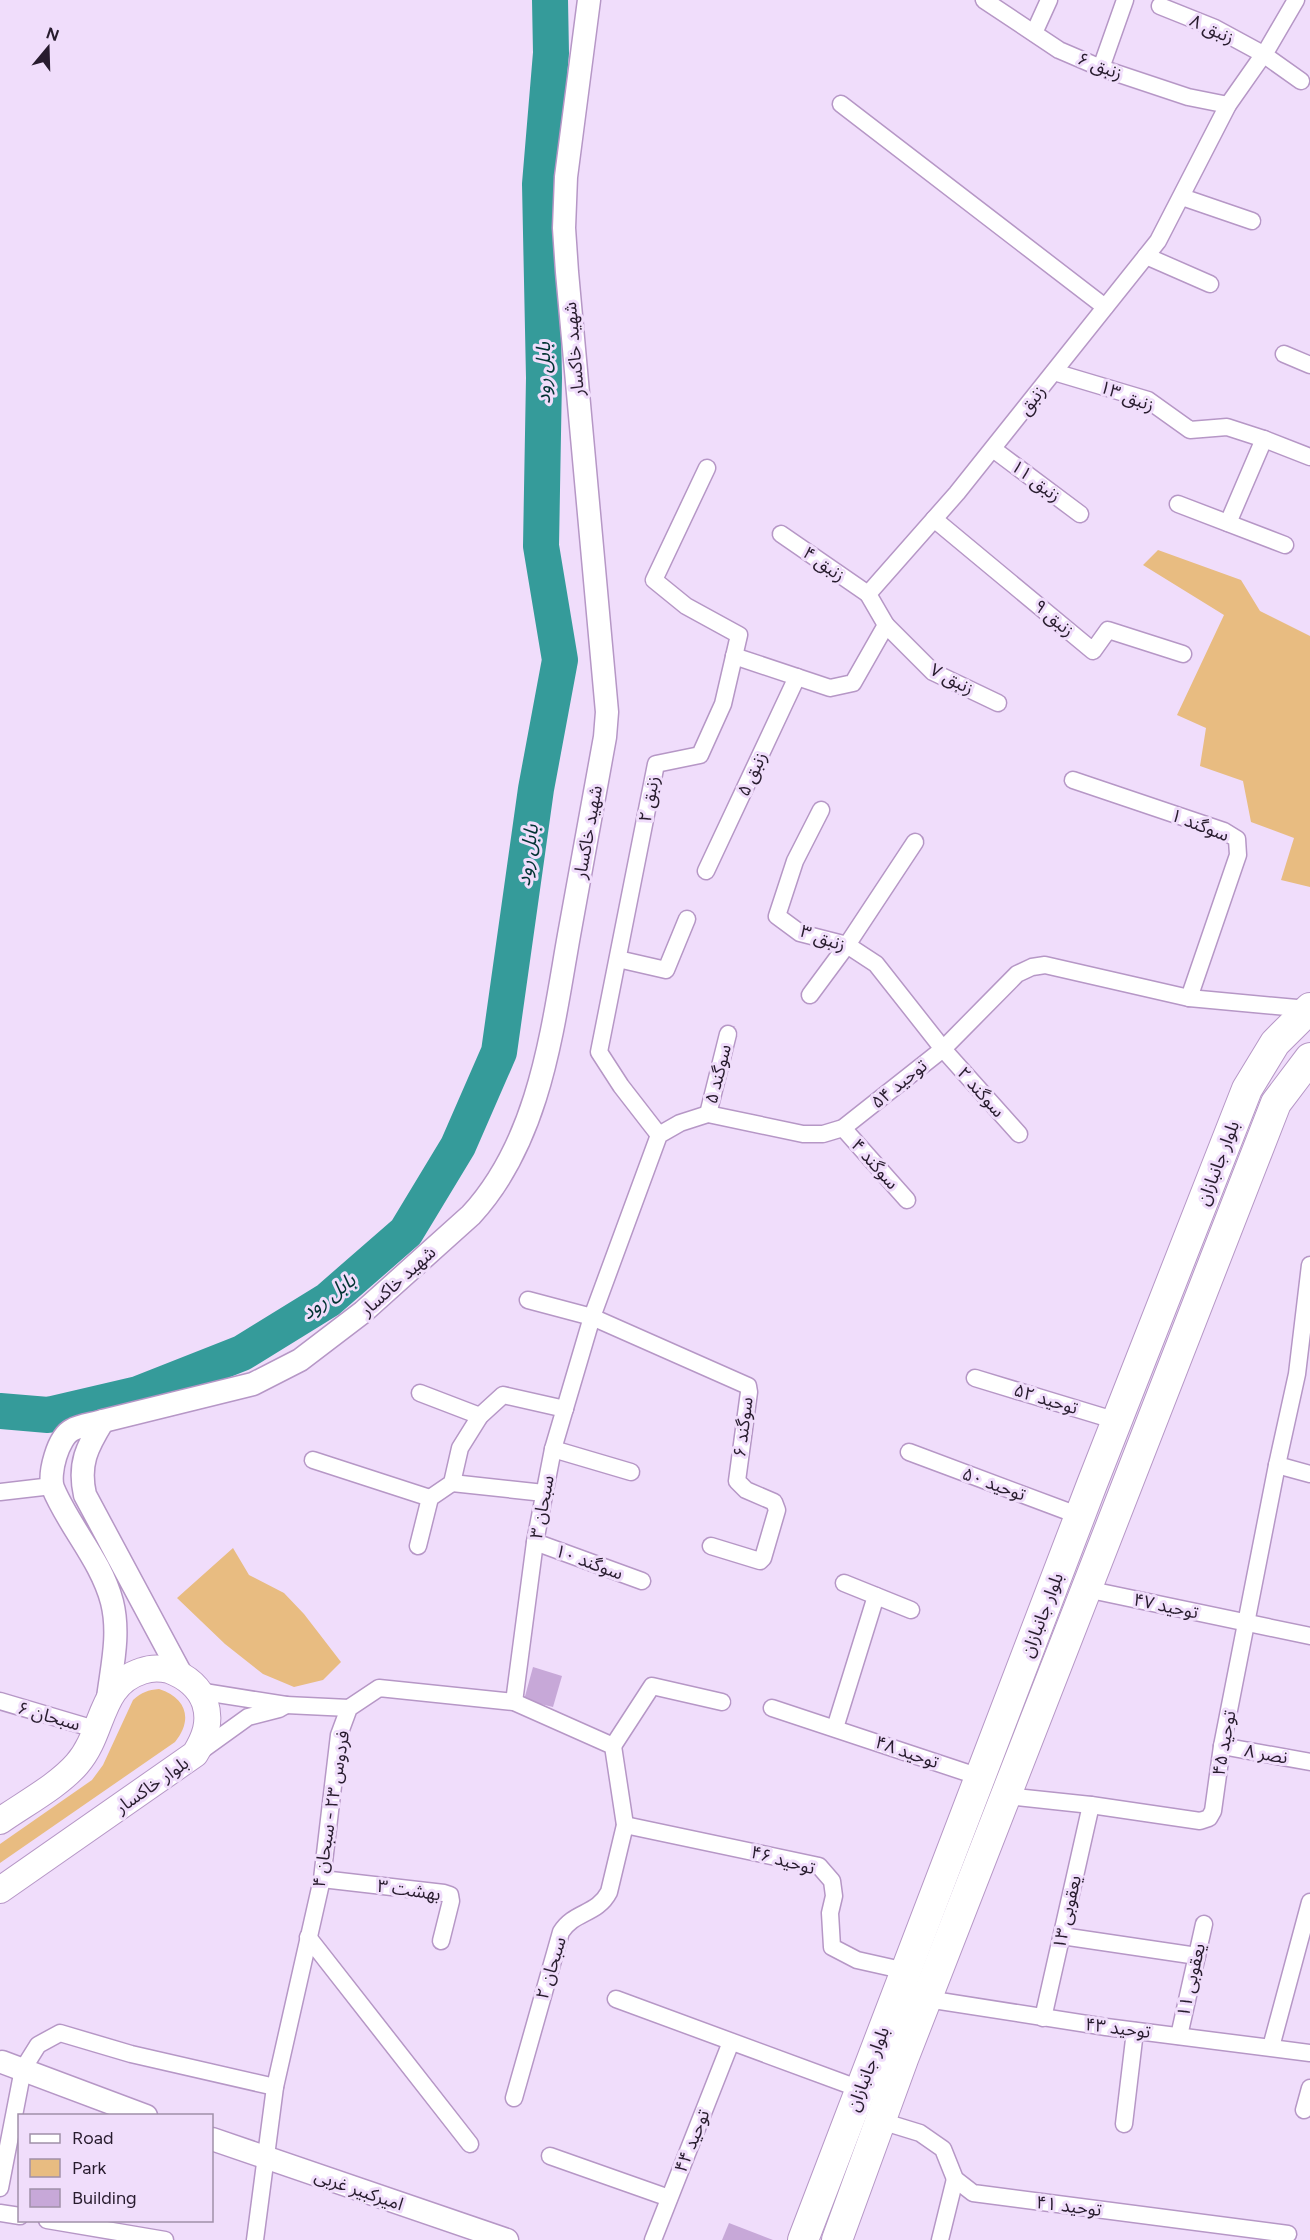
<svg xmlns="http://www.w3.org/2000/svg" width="1310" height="2240" viewBox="0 0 1310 2240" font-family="Figtree,'Noto Sans Arabic',sans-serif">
<rect width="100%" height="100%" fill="#f0ddfb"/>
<g fill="#e8bc81">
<path d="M1158,550L1241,580L1260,611L1310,636V887L1281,880L1294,838L1251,822L1243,781L1200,766L1206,728L1177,715L1224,615L1143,565Z"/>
<path d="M233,1548L249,1575L284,1593L304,1614L341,1662L323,1680L294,1687L263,1674L225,1644L177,1598Z"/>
<path d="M159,1689C187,1698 193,1720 175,1742L0,1863V1844L92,1780L103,1765L133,1700C142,1692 148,1690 159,1689Z"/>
</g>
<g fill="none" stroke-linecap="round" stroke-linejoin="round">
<path stroke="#359b9a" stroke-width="36" d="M0,1411L48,1415L138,1394L242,1353L328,1300L406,1232L458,1146L499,1052L536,789L560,660L541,546L544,378L540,184L551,53L550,0"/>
</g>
<g fill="#c7a8d8">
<path d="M533,1667L562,1676L553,1707L524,1700Z"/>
<path d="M729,2223L773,2240H722Z"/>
</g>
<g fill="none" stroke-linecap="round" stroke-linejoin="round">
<g stroke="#b697c6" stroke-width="19">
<g id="street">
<path d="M984,0L1059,50L1101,68L1188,97L1228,105"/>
<path d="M1160,6L1215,28L1263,54L1301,81"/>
<path d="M1034,33L1049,0"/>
<path d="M1101,68L1125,0"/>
<path d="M841,104L1105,307"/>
<path d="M1182,197L1252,221"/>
<path d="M1146,256L1210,284"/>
<path d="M1284,354L1310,365"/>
<path d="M1054,372L1148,400L1190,430L1227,427L1264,439L1310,457"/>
<path d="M993,449L1080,514"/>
<path d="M1178,504L1285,545"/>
<path d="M934,519L1093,651L1108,630L1183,654"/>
<path d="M1228,523L1264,439"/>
<path d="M781,534L868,594"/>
<path d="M886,625L933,672L998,703"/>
<path d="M734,656L830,688L853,683L886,625L868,594L957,493L1158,241L1228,105L1268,48L1296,0"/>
<path d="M1073,780L1224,831L1237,839L1238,855L1189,998"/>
<path d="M821,810L795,861L777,916L800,933L847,945L876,964L943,1049L1019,1134"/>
<path d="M706,871L797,677"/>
<path d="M618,959L666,970L687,919"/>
<path d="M810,995L847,945L915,842"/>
<path d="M708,1114L728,1034"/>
<path d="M843,1128L907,1200"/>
<path d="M659,1135L621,1086L599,1052L656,764L700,755L723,704L739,635L686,606L654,580L707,468"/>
<path d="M528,1300L592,1317L748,1386L749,1392L737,1481L746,1490L774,1502L777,1510L763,1558L760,1561L711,1546"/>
<path d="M975,1378L1117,1421"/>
<path d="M420,1393L480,1416"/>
<path d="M553,1449L631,1472"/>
<path d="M909,1452L1080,1516"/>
<path d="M313,1460L430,1498"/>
<path d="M1277,1465L1310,1474"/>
<path d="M452,1483L544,1493"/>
<path d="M0,1492L52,1486"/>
<path d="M535,1542L642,1581"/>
<path d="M418,1546L430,1498L452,1483L460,1448L480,1416L503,1395L565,1409"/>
<path d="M844,1583L911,1610"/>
<path d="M1086,1589L1310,1636"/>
<path d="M0,1701L98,1730"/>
<path d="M514,1702L535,1542L553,1449L592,1317L659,1135L680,1123L708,1114L803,1134H823L843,1128L943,1049L1017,974L1032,967L1045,965L1189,998L1308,1009"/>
<path d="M286,1705L349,1708"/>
<path d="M772,1708L980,1777"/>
<path d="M835,1728L876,1596"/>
<path d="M613,1746L652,1686L722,1702"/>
<path d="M1222,1746L1310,1762"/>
<path d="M198,1753L248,1717L279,1709L286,1705L198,1691"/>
<path d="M1006,1796L1091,1805L1200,1821L1209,1818L1213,1811L1222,1746L1277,1465L1297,1374L1310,1265"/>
<path d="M625,1825L819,1866L832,1881L834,1896L830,1913L832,1947L857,1960L906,1971"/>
<path d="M322,1879L444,1893L450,1895L451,1901L441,1941"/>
<path d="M1062,1936L1197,1956"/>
<path d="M308,1937L470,2144"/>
<path d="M616,1999L860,2089"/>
<path d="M927,1999L1106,2027L1310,2053"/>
<path d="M1043,2018L1091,1805"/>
<path d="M1179,2036L1204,1924"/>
<path d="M1271,2047L1310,1902"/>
<path d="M1304,2110L1310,2088"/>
<path d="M881,2121L920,2133L943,2149L955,2179L973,2193L1288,2234"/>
<path d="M1124,2124L1135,2031"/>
<path d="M550,2156L669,2198"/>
<path d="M0,2188L23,2069L38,2045L60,2033L131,2054L275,2087"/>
<path d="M0,2213L20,2216"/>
<path d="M47,2220L165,2240"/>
<path d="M255,2240L275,2087L322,1879L339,1735L349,1708L379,1688L514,1702L613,1746L625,1825L609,1892C597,1915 574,1911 561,1932L514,2098"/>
<path d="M653,2240L731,2042"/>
<path d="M940,2240L955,2179"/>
</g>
</g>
<g stroke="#b697c6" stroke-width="25">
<g id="secondary">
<path d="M103,1421L253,1384L300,1360L363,1312L471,1215C540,1140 552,1031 569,935C581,869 593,803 605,737L607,712L567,272L564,228L566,177L589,0"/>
<path d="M108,1698C112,1666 120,1634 112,1602C101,1560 69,1527 53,1488C48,1474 58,1437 72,1430C80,1425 94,1424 103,1421C87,1447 78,1464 85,1495L182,1676"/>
<path d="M2,2062L146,2116"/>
<path d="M212,2139L507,2240"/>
</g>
</g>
<g stroke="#b697c6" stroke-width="28">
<path id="primary" d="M0,1821C24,1804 58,1786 77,1764C105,1732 98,1685 142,1671C150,1668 161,1668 169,1670C185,1676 199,1686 205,1703C211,1722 205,1738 195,1754L0,1890"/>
</g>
<g stroke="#b697c6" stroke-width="32">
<g id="highway">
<path d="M803,2240L1092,1484L1247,1089L1275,1043L1310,1008"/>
<path d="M837,2240L903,2059L1276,1103L1310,1058"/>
</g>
</g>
<use href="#street" stroke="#fff" stroke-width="16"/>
<use href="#secondary" stroke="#fff" stroke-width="22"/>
<use href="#primary" stroke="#fff" stroke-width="26"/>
<use href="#highway" stroke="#fff" stroke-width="30"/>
</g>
<g text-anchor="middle" stroke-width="6" stroke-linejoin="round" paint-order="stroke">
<g font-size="18" fill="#281c2e" stroke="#f0ddfb">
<text transform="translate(1212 29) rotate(25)" y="6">زنبق ۸</text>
<text transform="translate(1100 66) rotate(21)" y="6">زنبق ۶</text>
<text transform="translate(574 349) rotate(-95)" y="6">شهید خاکسار</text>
<text transform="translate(1127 396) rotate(21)" y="6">زنبق ۱۳</text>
<text transform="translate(1032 400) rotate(-52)" y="6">زنبق</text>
<text transform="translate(1036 481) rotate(37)" y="6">زنبق ۱۱</text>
<text transform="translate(824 564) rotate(35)" y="6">زنبق ۴</text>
<text transform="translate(1054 618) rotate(40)" y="6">زنبق ۹</text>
<text transform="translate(952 679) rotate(28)" y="6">زنبق ۷</text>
<text transform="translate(752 774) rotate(-65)" y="6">زنبق ۵</text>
<text transform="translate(649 799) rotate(-79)" y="6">زنبق ۲</text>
<text transform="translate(1200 825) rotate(21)" y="6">سوگند ۱</text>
<text transform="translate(588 832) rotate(-80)" y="6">شهید خاکسار</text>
<text transform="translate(823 938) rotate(19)" y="6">زنبق ۳</text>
<text transform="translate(718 1074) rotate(-76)" y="6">سوگند ۵</text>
<text transform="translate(899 1084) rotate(-39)" y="6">توحید ۵۴</text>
<text transform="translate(981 1092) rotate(48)" y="6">سوگند ۲</text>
<text transform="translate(1218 1163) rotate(-69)" y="6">بلوار جانبازان</text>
<text transform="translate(875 1164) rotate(48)" y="6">سوگند ۴</text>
<text transform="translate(398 1281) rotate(-42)" y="6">شهید خاکسار</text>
<text transform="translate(1046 1399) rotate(17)" y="6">توحید ۵۲</text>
<text transform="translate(743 1427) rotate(-83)" y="6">سوگند ۶</text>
<text transform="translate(994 1484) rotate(20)" y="6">توحید ۵۰</text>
<text transform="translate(542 1507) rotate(-79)" y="6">سبحان ۳</text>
<text transform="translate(589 1562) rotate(20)" y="6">سوگند ۱۰</text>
<text transform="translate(1166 1606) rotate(12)" y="6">توحید ۴۷</text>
<text transform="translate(1042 1615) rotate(-69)" y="6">بلوار جانبازان</text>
<text transform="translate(49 1716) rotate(16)" y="6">سبحان ۶</text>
<text transform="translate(1224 1743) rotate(-80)" y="6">توحید ۴۵</text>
<text transform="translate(907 1752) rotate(19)" y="6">توحید ۴۸</text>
<text transform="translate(1266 1754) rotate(10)" y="6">نصر ۸</text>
<text transform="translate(152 1785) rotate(-35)" y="6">بلوار خاکسار</text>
<text transform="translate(331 1809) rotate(-81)" y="6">فردوس ۲۳ - سبحان ۴</text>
<text transform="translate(783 1860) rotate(15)" y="6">توحید ۴۶</text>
<text transform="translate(409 1890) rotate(8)" y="6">بهشت ۳</text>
<text transform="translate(1067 1912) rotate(-77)" y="6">یعقوبی ۱۳</text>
<text transform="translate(551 1968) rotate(-73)" y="6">سبحان ۲</text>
<text transform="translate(1191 1980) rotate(-77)" y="6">یعقوبی ۱۱</text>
<text transform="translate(1118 2028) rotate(7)" y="6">توحید ۴۳</text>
<text transform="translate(868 2069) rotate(-69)" y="6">بلوار جانبازان</text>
<text transform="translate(692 2141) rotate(-68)" y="6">توحید ۴۴</text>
<text transform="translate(359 2190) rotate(19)" y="6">امیرکبیر غربی</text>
<text transform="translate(1069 2206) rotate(7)" y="6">توحید ۴۱</text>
</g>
<g font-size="20" font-style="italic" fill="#013332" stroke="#f0ddfb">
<text transform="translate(543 373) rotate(-90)" y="7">بابل رود</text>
<text transform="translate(527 855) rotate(-82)" y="7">بابل رود</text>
<text transform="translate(328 1296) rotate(-37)" y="7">بابل رود</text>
</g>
</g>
<rect x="18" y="2114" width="195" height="108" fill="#f0ddfb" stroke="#a090a9" stroke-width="1.5"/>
<rect x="30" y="2134" width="30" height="9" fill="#ffffff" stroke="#a090a9" stroke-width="1.5"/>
<text x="72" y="2144" font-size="18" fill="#281c2e">Road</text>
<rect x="30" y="2159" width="30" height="18" fill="#e8bc81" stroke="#a090a9" stroke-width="1.5"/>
<text x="72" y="2174" font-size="18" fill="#281c2e">Park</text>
<rect x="30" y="2189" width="30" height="18" fill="#c7a8d8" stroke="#a090a9" stroke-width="1.5"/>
<text x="72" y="2204" font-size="18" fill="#281c2e">Building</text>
<g transform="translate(48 48) rotate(19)" stroke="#f0ddfb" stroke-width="4.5" paint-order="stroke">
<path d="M0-4.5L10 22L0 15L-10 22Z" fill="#281c2e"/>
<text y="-9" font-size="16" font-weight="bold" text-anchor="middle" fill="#281c2e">N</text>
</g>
</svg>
